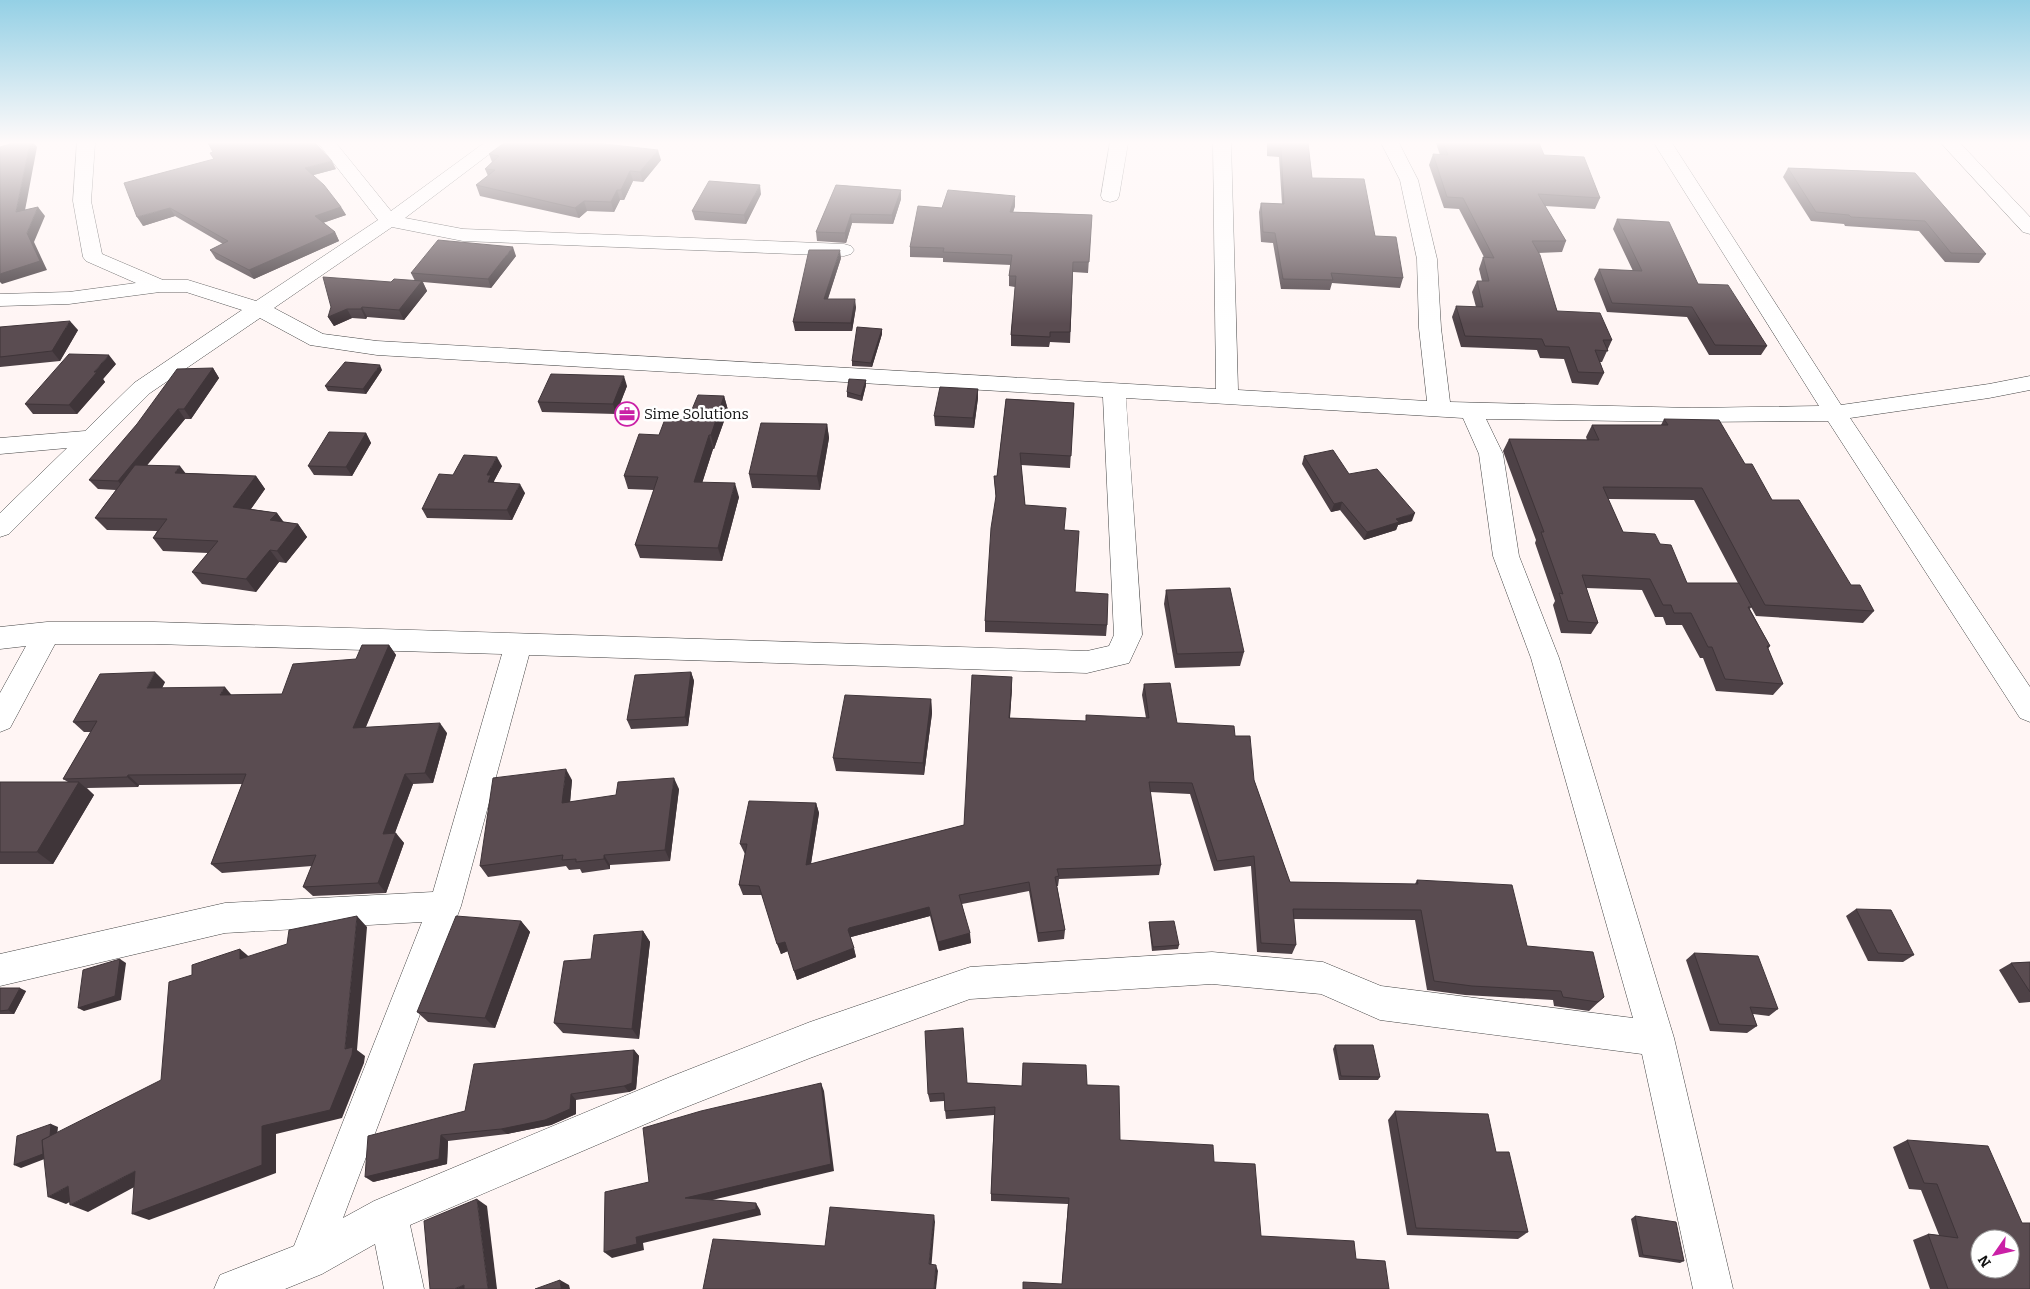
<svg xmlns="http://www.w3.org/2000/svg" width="2030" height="1289" viewBox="0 0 2030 1289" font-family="Bitter,serif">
<rect width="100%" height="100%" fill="#fff5f4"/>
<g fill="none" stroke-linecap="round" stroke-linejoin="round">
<g stroke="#444" stroke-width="1">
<g id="street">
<path d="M77,143H95L91,201L102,254L163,280H188L256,301L378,220L318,143H336L391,211L484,143H504L405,218L463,229L844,244L851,246L854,250L851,254L844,256L463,241L392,227L274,308L323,334L377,341L1216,389L1213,143H1231L1238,390L1427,401L1419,328L1417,259L1400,180L1381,143H1399L1418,180L1437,259L1441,328L1450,402L1692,408L1819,406L1654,143H1672L1841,405L1989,384L2030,376V390L1989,398L1850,418L2030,687V722L2020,718L1828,421L1692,422L1486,419L1503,454L1519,556L1559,658L1674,1038L1733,1289H1693L1642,1054L1380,1020L1321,994L1212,984L970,999L810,1058L676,1111L410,1225L424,1289H384L375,1244L322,1274L285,1289H214L220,1275L294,1246L422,922L225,933L0,986V954L225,903L433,892L502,654L154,644H55L10,728L0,732V693L26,646L0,649V627L47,622H154L1087,651L1109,646L1114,635L1103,397L377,355L310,345L260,318L150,393L9,534L0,537V513L67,448L0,454V438L85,431L134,383L242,310L186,292H160L69,304L0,306V294L69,292L136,283L86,261L83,257L73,201ZM1126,398L1463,418L1479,454L1493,556L1531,658L1633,1018L1381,986L1323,962L1212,952L970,967L810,1022L670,1077L374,1201L343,1218L461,906L529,655L1087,673L1129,663L1142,635Z"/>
<path d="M1110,143H1128L1119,196L1117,200L1110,202L1103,200L1101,196Z"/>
<path d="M1941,143H1960L2030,217V234L2023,232Z"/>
</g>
</g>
<use href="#street" fill="#fff" fill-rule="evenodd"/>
</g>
<g fill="#4d4146" fill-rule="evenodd">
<path d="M1267,143H1308L1312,178L1375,236L1403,278L1400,288L1332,283L1330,290L1281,289L1273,243L1261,242L1259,212L1261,203L1282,204L1279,157L1267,156Z"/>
<path d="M1436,143H1539L1544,155L1600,198L1595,209L1545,206L1566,241L1562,252L1538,253L1557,311L1612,340L1602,362H1600L1604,373L1598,385L1572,383L1564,359L1540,358L1537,350L1461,347L1452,317L1456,306L1476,307L1472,292L1477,281H1482L1479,269L1483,257H1484L1459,209L1444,208L1429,165L1433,154L1440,155Z"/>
<path d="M489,154L661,160L643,182L633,181L624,200H620L614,212L587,211L579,218L480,196L476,185L488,176L485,169L492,162Z"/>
<path d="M214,159L336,169L313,175L341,207L346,215L323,223L335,232L339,241L254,279L216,259L210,250L223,244L175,216L143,226Z"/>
<path d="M1788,168L1915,173L1986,254L1979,263L1945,262L1919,231L1845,226L1844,224L1811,221L1783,177Z"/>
<path d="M836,185L901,190V199L893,224L852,223L846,243L817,241L816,232Z"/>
<path d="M761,194L746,224L695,220L692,211Z"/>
<path d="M1015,206L1013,212L1092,215L1088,273L1073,272L1070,343L1050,342L1049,347L1011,346V335L1015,287L1009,286V276L1011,265L943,262V258L910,257V247L942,208Z"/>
<path d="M1617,219L1698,284L1767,346L1761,355H1709L1687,317L1607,312L1594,279L1599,269L1633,271L1613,229Z"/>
<path d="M516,256L491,288L423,282L427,291L404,320L367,317L366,319L352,318L334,326L328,317L391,282L415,281L411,273Z"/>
<path d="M841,258L828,299L856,307L852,331H795L793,322Z"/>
<path d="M0,327L78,330L60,361L0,367Z"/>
<path d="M882,329V334L872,367L852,366V361Z"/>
<path d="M116,364L103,379L105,382L77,414H33L25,404Z"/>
<path d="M213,368L219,378L191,419H185L147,465L185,473L256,476L265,489L251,509L277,513L283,522L298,524L307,537L286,563L279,562L256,592L202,584L192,572L208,553L163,551L153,538L157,531L107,530L95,518L116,490L98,489L89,480Z"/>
<path d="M382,370L366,394L328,391L325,386Z"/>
<path d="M866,385L862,401L847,397V392Z"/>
<path d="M627,386L616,414L542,412L538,402Z"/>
<path d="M978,389V398L974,428L935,426L934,416Z"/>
<path d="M724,396L728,410L714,449H713L702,483L739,497L722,561L640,558L635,545L654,490L628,489L624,476L659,435L688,419Z"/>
<path d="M1006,399L1074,403L1070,468L1021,465L1025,505L1065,530L1075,592L1107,625L1106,636L985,632V621L996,500L994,476H997Z"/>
<path d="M1664,419L1745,464L1772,500L1851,585L1874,611L1863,623L1756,616L1751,607L1750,609L1770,646L1768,649L1783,684L1773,695L1716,691L1703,658H1700L1682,625H1666L1663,617H1655L1642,590L1586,588L1598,623L1591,634L1561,633L1553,605L1555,601L1535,543L1536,540L1503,451L1509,439L1587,440L1586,437L1592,425H1661ZM1608,499L1694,500L1738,583H1687L1660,544L1623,532Z"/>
<path d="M827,424L829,438L820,490L752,488L749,474Z"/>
<path d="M366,433L371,443L352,476L314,475L308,466Z"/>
<path d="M1304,456L1349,474L1412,521L1398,525L1396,530L1364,540L1340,510L1331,512L1302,464Z"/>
<path d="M502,466L494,481V482L525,493L512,520L427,518L422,509L453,475Z"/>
<path d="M1166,590L1244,652L1240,666L1175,668L1164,604Z"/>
<path d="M389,645L396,655L366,727L447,733L433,783L413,784L395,833L404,843L386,893L313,896L303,887L312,866L222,873L211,864L242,784L139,785L138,787L87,788L94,795L53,864H0V782H68L63,779L91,732H84L73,722L165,682L162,688L231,695L282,694L356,659Z"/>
<path d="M691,672L694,681L688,726L631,729L627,720Z"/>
<path d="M1144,684L1177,723L1235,736L1254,780L1290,882L1415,884L1417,880L1527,946L1604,997L1589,1011L1554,1006L1553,1000L1465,995L1427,990L1415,920L1293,919L1296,945L1292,954L1257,952L1251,866L1214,871L1190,794L1150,792L1161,865L1159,875L1059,879L1058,886H1057L1065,930L1064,939L1038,942L1029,891L962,904L971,943L939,951L930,916L851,937V939L856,957L797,980L788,951L781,954L762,895H743L739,885L745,854L740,844L816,803L819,813L811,864L964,825L1012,688L1010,718L1086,721L1146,718L1142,695Z"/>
<path d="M931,699L932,713L924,775L836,771L833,758Z"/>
<path d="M572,780L570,802L679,789L670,861L610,865V869L582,873L580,869L569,870L566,866L488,877L480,866Z"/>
<path d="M1856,909L1914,955L1903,962L1868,961L1846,916Z"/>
<path d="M521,921L530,932L495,1028L428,1022L417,1012Z"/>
<path d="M1149,922L1179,945L1178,949L1152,951L1149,925Z"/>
<path d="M643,931L650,942L639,1039L563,1033L554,1023L591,959Z"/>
<path d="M1694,953L1778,1009L1769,1016L1753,1014L1757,1026L1747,1033L1710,1031L1686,960Z"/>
<path d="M2030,962V1002L2019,1003L1999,970L2011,963Z"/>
<path d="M0,988L26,991L14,1014H0Z"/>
<path d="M1335,1045L1380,1077L1378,1080H1339L1333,1049Z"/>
<path d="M634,1050L639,1056L636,1089L629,1092L576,1100V1114L551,1125L507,1134L448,1141L447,1164L373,1182L465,1111Z"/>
<path d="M967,1083L1022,1086L1087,1085L1120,1140L1062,1284L1068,1204L991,1201V1194L994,1115L946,1119L944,1101L930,1102L928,1094Z"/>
<path d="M1395,1111L1528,1232L1518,1239L1407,1235L1388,1120Z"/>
<path d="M1907,1140L2022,1223L2030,1289H1930L1913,1240L1928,1234L1939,1235L1921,1190L1909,1189L1893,1147Z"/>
<path d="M1635,1216L1684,1261L1680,1263L1639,1257L1631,1219Z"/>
</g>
<g fill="#3f3539">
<path d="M30,143H34L37,147L23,221L16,212Z"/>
<path d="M658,150L661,160L643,182L640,172Z"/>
<path d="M332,161L336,169L310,176L305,168Z"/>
<path d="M630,171L633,181L624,200L621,190Z"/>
<path d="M760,185L761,194L746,224L744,215Z"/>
<path d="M617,190L620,200L614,212L611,202Z"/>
<path d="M901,190V199L893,224L892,215Z"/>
<path d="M1015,196V206L1010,222V212Z"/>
<path d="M584,201L587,211L579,218L575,208Z"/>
<path d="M38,207L45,216L34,242L47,270L2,284L0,282V274L27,233Z"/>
<path d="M341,207L346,215L319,224L315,216Z"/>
<path d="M170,208L175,216L143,226L137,217Z"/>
<path d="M851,214L852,223L846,243L845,233Z"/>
<path d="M335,232L339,241L254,279L249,270Z"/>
<path d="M513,247L516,256L491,288L488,279Z"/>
<path d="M840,250L841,258L825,307L824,299Z"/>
<path d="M422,281L427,291L404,320L399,310Z"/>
<path d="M855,299L856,307L852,331L851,323Z"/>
<path d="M362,307L367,317L366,319L361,309Z"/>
<path d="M347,309L352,318L334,326L328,317Z"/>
<path d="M70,321L78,330L60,361L52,351Z"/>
<path d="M882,329V334L872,367L871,363Z"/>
<path d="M109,355L116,364L103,379L105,382L77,414L69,405L94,372Z"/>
<path d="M380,365L382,370L366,394L363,389Z"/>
<path d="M213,368L219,378L191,419L184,409Z"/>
<path d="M624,376L627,386L616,414L613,404Z"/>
<path d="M866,380V385L862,401L861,396Z"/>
<path d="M978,389V398L974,428L973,418Z"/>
<path d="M724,396L728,410L714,449L711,435Z"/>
<path d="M178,409L185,419L126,491L118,481Z"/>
<path d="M827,424L829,438L820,490L817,476Z"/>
<path d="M366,433L371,443L352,476L346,467Z"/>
<path d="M709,435L713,449L698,496L694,482Z"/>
<path d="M497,457L502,466L494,481L495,485L488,482L487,475Z"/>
<path d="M180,466L190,479L175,473Z"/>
<path d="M256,476L265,489L243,520L233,507Z"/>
<path d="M735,483L739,497L722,561L718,548Z"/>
<path d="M520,484L525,493L512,520L507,510Z"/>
<path d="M1342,502L1340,510L1331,512L1334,504Z"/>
<path d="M277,513L286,525L270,520Z"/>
<path d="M1415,513L1412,521L1398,525L1396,530L1364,540L1367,532L1396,519Z"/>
<path d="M298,524L307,537L286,563L277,551Z"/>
<path d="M270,550L279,562L256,592L246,579Z"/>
<path d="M389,645L396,655L361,738L353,728Z"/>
<path d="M155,672L165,682L157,698L147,688Z"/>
<path d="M691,672L694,681L688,726L685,717Z"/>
<path d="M1012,677V688L1009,729V718Z"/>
<path d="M225,687L234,698L220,695Z"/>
<path d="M931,699L932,713L924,775L923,763Z"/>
<path d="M440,723L447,733L433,783L425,773Z"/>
<path d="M566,769L572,780L569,814L562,803Z"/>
<path d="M405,774L413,784L391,843L383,834Z"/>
<path d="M128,775L139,785L138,787L127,777Z"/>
<path d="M674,778L679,789L670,861L665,850Z"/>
<path d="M79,782L94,795L53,864L37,852Z"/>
<path d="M816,803L819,813L809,875L806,865Z"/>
<path d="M396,833L404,843L386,893L378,883Z"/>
<path d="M604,855L610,865V869L604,859Z"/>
<path d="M929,907L930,916L851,937L850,940L848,930L849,928Z"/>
<path d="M357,916L367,927L357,1050L365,1056L364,1063L342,1118L276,1134V1173L149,1220L132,1214L262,1126L345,1049Z"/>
<path d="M521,921L530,932L495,1028L485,1018Z"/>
<path d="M643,931L650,942L639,1039L632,1029Z"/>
<path d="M970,933L971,943L939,951L938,942Z"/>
<path d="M785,942L788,951L781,954L777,944Z"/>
<path d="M854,948L856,957L797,980L794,971Z"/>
<path d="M240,949L253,960L240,959Z"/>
<path d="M120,959L126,963L121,1000L84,1011L78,1008Z"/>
<path d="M20,988L26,991L14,1014L8,1010Z"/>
<path d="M634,1050L639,1056L636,1089L629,1092L624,1086Z"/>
<path d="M821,1083L824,1091L834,1171L691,1205L685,1198Z"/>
<path d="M571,1094L576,1100V1114L551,1125L507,1134L501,1129Z"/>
<path d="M51,1124L58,1127L55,1155L21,1168L14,1165Z"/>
<path d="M441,1135L448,1141L447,1164L373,1182L365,1177Z"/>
<path d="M135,1171L151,1178L88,1212L70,1205Z"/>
<path d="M68,1186L86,1193L66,1204L48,1197Z"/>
<path d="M477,1199L487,1206L497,1289H488Z"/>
<path d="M756,1203L760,1210L761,1215L643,1243L644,1250L612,1258L604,1252L636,1237Z"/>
<path d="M934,1215L935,1222L931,1271L929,1264Z"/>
<path d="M936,1265L938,1271L936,1289H934Z"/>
<path d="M560,1280L569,1285L570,1289H561Z"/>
<path d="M464,1285L473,1289H454Z"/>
</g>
<g fill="#5a4c51" stroke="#3f3539" fill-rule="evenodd">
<path d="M13,143H30L16,212L38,207L27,233L40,261L0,274V147Z"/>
<path d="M208,143H315L332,161L305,168L324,185L341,207L315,216L335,232L249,270L210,250L228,241L170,208L137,217L124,183L214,159L210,153L213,152Z"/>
<path d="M504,143H596L658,150L640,172L630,171L621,190H617L611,202L584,201L575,208L476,185L495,170L485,169L499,156L489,154Z"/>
<path d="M1268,143H1308L1312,178L1364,179L1375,236L1396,237L1403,278L1331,273L1333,280L1283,279L1275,233L1263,232L1261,203L1284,204L1281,148L1268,147Z"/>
<path d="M1443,143H1539L1544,155L1584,157L1600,198L1538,194L1566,241H1532L1540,255L1557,311L1600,313L1612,340H1603L1608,351L1595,350L1604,373L1578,372L1569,347L1545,346L1542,339L1465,336L1456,306L1483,307L1477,281H1489L1483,257L1494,258L1463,198L1447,197L1433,154L1448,155Z"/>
<path d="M1788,168L1915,173L1986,254L1951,253L1925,221L1851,217L1849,215L1816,212Z"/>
<path d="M709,181L760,185L744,215L692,211Z"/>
<path d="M836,185L901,190L892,215L851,214L845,233L816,232Z"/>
<path d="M948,190L1015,196L1010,212L1092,215L1089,262H1073L1070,332H1050V337L1011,335L1016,276H1009L1012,255L943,252L944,248L910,247L918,206L942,208Z"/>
<path d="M1617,219L1669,222L1698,284L1728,285L1767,346L1715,345L1692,307L1612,303L1599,269L1642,271Z"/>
<path d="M438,240L513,247L488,279L411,273Z"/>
<path d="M809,250H840L824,299H855L851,323L793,322Z"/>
<path d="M323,277L391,282L394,279L422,281L399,310L362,307L361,309H347L328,317L331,307Z"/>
<path d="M70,321L52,351L0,357V327Z"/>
<path d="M857,327L882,329L871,363L852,361Z"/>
<path d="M69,354L109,355L94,372H97L69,405L25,404Z"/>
<path d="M345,362L380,365L363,389L325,386Z"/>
<path d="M213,368L184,409H178L118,481L89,480L137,424L177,369Z"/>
<path d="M551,374L624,376L613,404L538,402Z"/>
<path d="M849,379L866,380L861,396L847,392Z"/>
<path d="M940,387L978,389L973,418L934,416Z"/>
<path d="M698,395L724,396L711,435H709L694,482L735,483L718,548L635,545L658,477L624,476L639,434L659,435L665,419H688Z"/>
<path d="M1006,399L1074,403L1071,456L1020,453L1025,505L1066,508L1064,530L1079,531L1075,592L1108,594L1107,625L985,621L991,528L996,496L994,476H997Z"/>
<path d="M1664,419L1719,420L1745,464H1752L1772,500H1799L1851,585H1860L1874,611L1765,605L1702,488L1603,487L1623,532L1655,534L1660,544L1671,545L1687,583H1739L1752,607H1748L1770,646H1767L1783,684L1725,679L1712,647H1708L1691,613H1674L1671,605H1663L1650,579L1582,575L1598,623L1568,621L1559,593L1563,594L1541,532H1544L1509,439L1599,440L1592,425H1668Z"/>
<path d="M761,423L827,424L817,476L749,474Z"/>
<path d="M329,432L366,433L346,467L308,466Z"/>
<path d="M1333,450L1349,474L1377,469L1415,513L1396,519L1399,522L1367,532L1342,502L1334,504L1304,456Z"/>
<path d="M464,455L497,457L487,475H491L488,482L520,484L507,510L422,509L439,474L453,475Z"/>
<path d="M135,465L180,466L175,473L256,476L233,507L277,513L270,520L298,524L277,551L270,550L246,579L192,572L218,541L153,538L167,519L95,518Z"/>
<path d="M1230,588L1244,652L1177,654L1166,590Z"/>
<path d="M362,645H389L353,728L440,723L425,773L405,774L383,834L396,833L378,883L303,887L316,855L211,864L246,774L128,775L127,777L63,779L97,721L73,722L100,674L155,672L147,688L225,687L220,695L282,694L293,664L356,659Z"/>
<path d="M691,672L685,717L627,720L635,675Z"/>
<path d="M972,675L1012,677L1009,718L1086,721V715L1149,718L1144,684L1170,683L1177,723L1234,726L1235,736H1250L1254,780L1290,882L1418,884L1417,880L1512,885L1527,946L1593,952L1604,997L1598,1002L1563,997L1561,991L1472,986L1434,981L1421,910L1293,909L1296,945L1261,943L1254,856L1217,861L1192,783L1149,782L1161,865L1057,869L1059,876L1055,877L1065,930L1038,933L1029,882L959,895L970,933L938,942L929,907L849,928L848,930L854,948L794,971L785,942L777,944L759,886L739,885L747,844H740L749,801L816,803L806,865L964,825Z"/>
<path d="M845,695L931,699L923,763L833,758Z"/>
<path d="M566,769L562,803L616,795L618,782L674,778L665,850L604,855V859L576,862V859L562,860L563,855L480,866L493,778Z"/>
<path d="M0,782H79L37,852H0Z"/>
<path d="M1856,909L1891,910L1914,955L1878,953Z"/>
<path d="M357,916L345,1049L353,1047L352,1055L330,1110L262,1126V1165L132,1214L135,1171L70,1205L68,1186L48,1197L42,1140L161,1080L169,982L192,975V965L240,949V959L287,944L289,930Z"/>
<path d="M456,916L521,921L485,1018L417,1012Z"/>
<path d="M1174,921L1179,945L1153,947L1149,922Z"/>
<path d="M643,931L632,1029L554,1023L564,961L591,959L594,935Z"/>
<path d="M1694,953L1758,956L1778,1009L1750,1007L1757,1026L1719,1024Z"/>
<path d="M120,959L115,996L78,1008L83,970Z"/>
<path d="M2030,962V992L2011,963Z"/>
<path d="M0,988H20L8,1010L0,1011Z"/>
<path d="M963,1028L967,1083L1022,1086L1023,1063L1086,1065L1087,1085L1119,1086L1120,1140L1213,1145L1214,1162L1255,1164L1261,1236L1354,1241L1356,1259L1385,1261L1389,1289H1023V1282L1062,1284L1069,1198L991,1194L995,1107L945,1111L944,1093L928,1094L925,1031Z"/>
<path d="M1335,1045H1373L1380,1077L1341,1076Z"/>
<path d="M634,1050L632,1083L624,1086L571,1094L570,1109L545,1120L501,1129L441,1135L439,1159L365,1177L368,1136L465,1111L474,1064Z"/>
<path d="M821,1083L831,1164L685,1198L756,1203V1209L636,1237L637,1244L604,1252L605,1192L649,1182L643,1128L701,1111Z"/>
<path d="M1395,1111L1488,1114L1496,1152H1509L1528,1232L1416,1228Z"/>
<path d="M51,1124L50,1136L42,1140L43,1154L14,1165L17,1136Z"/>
<path d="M1907,1140L1988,1146L2022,1223H2030V1289H1948L1928,1234L1958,1238L1937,1184L1924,1183ZM1980,1239H2010V1269H1980Z"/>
<path d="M477,1199L488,1289H464V1285L454,1289H430L424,1221Z"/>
<path d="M830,1207L934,1215L929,1264L936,1265L934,1289H703L713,1239L825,1246Z"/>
<path d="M1635,1216L1676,1222L1684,1261L1643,1255Z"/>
<path d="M560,1280L561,1289H535Z"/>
</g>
<linearGradient id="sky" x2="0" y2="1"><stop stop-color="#94d0e5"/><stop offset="0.44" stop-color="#fffafa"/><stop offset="1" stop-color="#fffafa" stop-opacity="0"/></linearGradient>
<rect width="2030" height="324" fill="url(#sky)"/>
<defs>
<g id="office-ring" transform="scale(1.25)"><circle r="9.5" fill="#fff" stroke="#ca20a6" stroke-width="1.5"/><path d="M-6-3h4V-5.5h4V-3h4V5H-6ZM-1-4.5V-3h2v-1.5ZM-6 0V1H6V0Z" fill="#ca20a6"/></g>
</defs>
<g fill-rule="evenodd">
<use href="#office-ring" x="627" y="414"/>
</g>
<g text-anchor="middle" stroke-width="5" stroke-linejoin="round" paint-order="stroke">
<g font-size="15" fill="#111" stroke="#fff" text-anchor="start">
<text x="644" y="419">Sime Solutions</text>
</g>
</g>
<g transform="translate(1995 1254) rotate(236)"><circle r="24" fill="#ffffff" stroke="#a0a0a0"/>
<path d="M0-4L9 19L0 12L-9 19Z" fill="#ca20a6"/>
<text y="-8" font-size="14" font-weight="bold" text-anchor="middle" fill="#111111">N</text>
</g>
</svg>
